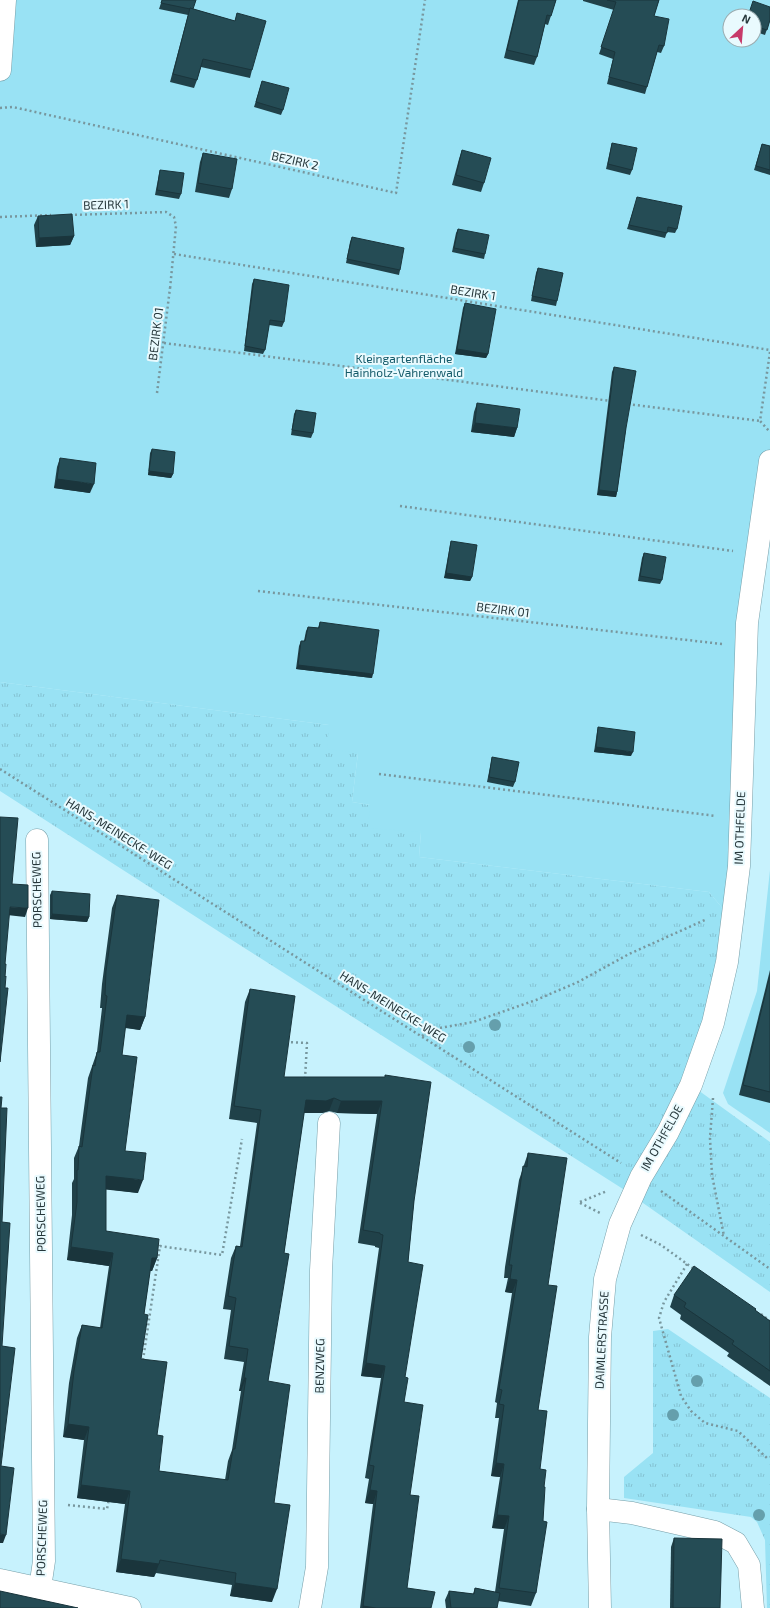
<svg xmlns="http://www.w3.org/2000/svg" width="770" height="1608" viewBox="0 0 770 1608" font-family="'Exo 2',sans-serif">
<defs>
<pattern id="grass-tufts" width="24" height="20" patternUnits="userSpaceOnUse"><rect width="24" height="20" fill="#99e2f4"/><path d="M3 7l-1-3M5 7V3M7 7l1-3M15 17l-1-3M17 17v-4M19 17l1-3" fill="none" stroke="#84c2d2"/></pattern>
</defs>
<rect width="100%" height="100%" fill="#c7f2fd"/>
<g fill="url(#grass-tufts)">
<path d="M0,682L329,725L358,753L352,802L370,805L421,832L419,857L709,892L733,921L691,1085L770,1142V1292L623,1189L246,949L0,791Z"/>
<path d="M668,1329L770,1398V1608H767L765,1540L757,1522L751,1517L624,1498V1477L653,1453V1331Z"/>
</g>
<g fill="#99e2f4" fill-rule="evenodd">
<path d="M0,0H770V461L733,921L709,892L419,857L421,832L368,828L370,805L352,802L358,753L327,749L329,725L0,682ZM730,16H754V40H730Z"/>
<path d="M770,870V1133L728,1104L723,1093L757,991Z"/>
</g>
<g fill="none" stroke-linecap="round" stroke-linejoin="round">
<g stroke="#779fa9" stroke-width="23">
<g id="minor">
<path d="M0,70L5,0"/>
<path d="M37,840L44,1561L40,1588"/>
<path d="M598,1509L632,1513L715,1532L736,1543L749,1565L753,1608"/>
<path d="M0,1580L130,1608"/>
<path d="M310,1608L317,1567L321,1270L329,1123"/>
<path d="M600,1608L598,1509L600,1337L605,1279L620,1224L641,1177L668,1132L691,1085L713,1023L727,962L739,866L747,623L770,461"/>
</g>
</g>
<g stroke="#78979e" stroke-width="2.5" stroke-dasharray="2 3" stroke-linecap="butt">
<path d="M0,108L13,107L396,193L425,0"/>
<path d="M70,215L166,212L174,217L176,226L170,289"/>
<path d="M0,217L51,215"/>
<path d="M174,254L770,350"/>
<path d="M164,343L611,401"/>
<path d="M770,352L760,421L770,432"/>
<path d="M157,393L170,288"/>
<path d="M628,404L760,421"/>
<path d="M400,506L733,551"/>
<path d="M258,591L722,644"/>
<path d="M0,769L621,1163"/>
<path d="M379,774L716,816"/>
<path d="M422,1036L434,1029L473,1022L536,1000L578,982L629,954L707,919"/>
<path d="M286,1042L307,1043L305,1079"/>
<path d="M713,1098L710,1138L712,1175L724,1236"/>
<path d="M661,1191L770,1269"/>
<path d="M580,1202L607,1191"/>
<path d="M580,1203L600,1213"/>
<path d="M641,1235L661,1245L694,1269"/>
<path d="M687,1264L664,1302L659,1318L681,1396L691,1411L705,1423L738,1431L767,1458L770,1457"/>
<path d="M761,1314L770,1321"/>
<path d="M143,1360L160,1246L222,1255L242,1139"/>
<path d="M68,1505L107,1509L109,1499"/>
</g>
<use href="#minor" stroke="#fff" stroke-width="22"/>
</g>
<g fill="#659fac">
<circle cx="495" cy="1025" r="6"/>
<circle cx="469" cy="1047" r="6"/>
<circle cx="697" cy="1381" r="6"/>
<circle cx="673" cy="1415" r="6"/>
<circle cx="759" cy="1515" r="6"/>
</g>
<g fill="#204149">
<path d="M162,0L235,21L237,13L252,70L250,78L201,67L197,80L194,88L170,82L188,15L159,9Z"/>
<path d="M518,0H556L548,25L545,24L537,57L534,65L504,58Z"/>
<path d="M583,0H659L654,16L664,46L661,53L657,52L645,94L607,84L613,59L599,54L614,10L583,1Z"/>
<path d="M754,16L770,20L765,35L754,31Z"/>
<path d="M262,81L283,110L281,115L254,107Z"/>
<path d="M612,143L632,170L630,175L606,169L611,147Z"/>
<path d="M762,144L770,146V175L754,170Z"/>
<path d="M462,150L484,183L481,192L452,185L459,159Z"/>
<path d="M203,153L232,189L229,198L195,192L200,162Z"/>
<path d="M160,170L181,194L179,199L155,195L159,174Z"/>
<path d="M636,202L677,229L675,233L667,232L665,238L627,229Z"/>
<path d="M38,216L74,236L70,245L36,247L34,225Z"/>
<path d="M458,229L485,254L484,259L452,252L456,233Z"/>
<path d="M352,237L400,270L399,275L346,263L350,242Z"/>
<path d="M538,268L557,301L556,306L531,301L536,273Z"/>
<path d="M254,279L284,322L282,327L269,325L265,350L263,354L244,351L252,284Z"/>
<path d="M465,303L488,354L486,358L455,354L463,308Z"/>
<path d="M614,367L626,428L617,492L616,497L597,495L612,372Z"/>
<path d="M477,403L517,428L514,437L471,432L474,412Z"/>
<path d="M296,410L313,433L311,438L291,435L294,414Z"/>
<path d="M152,449L173,474L171,478L148,475L150,453Z"/>
<path d="M60,458L90,493L54,488L57,467Z"/>
<path d="M451,541L472,577L470,581L444,578L450,545Z"/>
<path d="M644,553L662,580L660,584L638,581L642,558Z"/>
<path d="M320,622L372,678L296,669L299,646L301,641H304L306,631L308,627L318,628Z"/>
<path d="M598,727L631,756L594,752L597,732Z"/>
<path d="M492,757L515,782L513,787L487,782Z"/>
<path d="M52,891L89,917L87,922L50,919V895Z"/>
<path d="M117,895L145,1017L140,1030L125,1028L122,1055L125,1151L138,1193L106,1189V1231L157,1258L152,1271H150L144,1314L141,1359L157,1435L159,1471L225,1480L228,1461L232,1450L241,1391H239L244,1362L224,1359L231,1310L223,1309L231,1258L236,1246H240L257,1123L229,1119L245,1002L250,989L284,1077H385V1075L414,1201L408,1262L404,1402L410,1495L407,1588L431,1608H360L373,1504L365,1503L369,1479L365,1478L381,1378L361,1376L379,1248L375,1247V1246L358,1243L377,1114L337,1113L329,1111L322,1113H304L284,1253L268,1381L274,1503L272,1602L230,1596L232,1585L156,1573L154,1577L116,1572L125,1504L77,1498L84,1440L63,1437L69,1383L77,1338L82,1325L100,1328L109,1266L67,1260L72,1215V1183L74,1179V1158L79,1146L88,1078L97,1052L102,1008H100L102,984L112,908Z"/>
<path d="M770,970V1103L739,1095Z"/>
<path d="M528,1153L548,1285L538,1410L540,1469L544,1487L536,1593L531,1606L498,1601L497,1608H446L445,1600L449,1591L473,1594L475,1588L495,1592L504,1529L492,1528L500,1477L491,1476L499,1418H495L497,1403L495,1402L512,1293L505,1292L508,1278H504L505,1267L519,1180Z"/>
<path d="M674,1295L756,1309V1311L770,1321V1386L727,1356L729,1353L680,1319L681,1315L670,1307Z"/>
<path d="M674,1538L720,1608H670L671,1547Z"/>
</g>
<g fill="#1a353c">
<path d="M74,236L70,245L36,247L39,238Z"/>
<path d="M457,349L488,354L486,358L455,354Z"/>
<path d="M475,423L517,428L514,437L471,432Z"/>
<path d="M149,471L173,474L171,478L148,475Z"/>
<path d="M57,479L94,484L90,493L54,488Z"/>
<path d="M599,490L617,492L616,497L597,495Z"/>
<path d="M446,573L472,577L470,581L444,578Z"/>
<path d="M298,665L373,674L372,678L296,669Z"/>
<path d="M596,747L633,752L631,756L594,752Z"/>
<path d="M10,907L28,908L25,917L7,915Z"/>
<path d="M52,914L89,917L87,922L50,919Z"/>
<path d="M127,1015L145,1017L140,1030L122,1027Z"/>
<path d="M334,1098L329,1111L322,1113H301L306,1100Z"/>
<path d="M341,1101H382L377,1114L337,1113Z"/>
<path d="M106,1176L143,1180L138,1193L101,1189Z"/>
<path d="M71,1247L113,1253L109,1266L67,1260Z"/>
<path d="M152,1258H157L152,1271L148,1270Z"/>
<path d="M510,1279L517,1280L512,1293L505,1292Z"/>
<path d="M366,1363L385,1366L381,1378L361,1376Z"/>
<path d="M244,1378H246L241,1391H239Z"/>
<path d="M68,1424L89,1427L84,1440L63,1437Z"/>
<path d="M496,1463L504,1464L500,1477L491,1476Z"/>
<path d="M81,1485L130,1491L125,1504L77,1498Z"/>
<path d="M370,1490L377,1491L373,1504L365,1503Z"/>
<path d="M497,1515L509,1516L504,1529L492,1528Z"/>
<path d="M0,1534L6,1535L3,1543H0Z"/>
<path d="M121,1559L159,1564L154,1577L116,1572Z"/>
<path d="M235,1583L277,1589L272,1602L230,1596Z"/>
<path d="M363,1606L376,1608H362Z"/>
</g>
<g fill="#254c55" stroke="#1a353c">
<path d="M162,0H196L193,9L190,8V9L161,3Z"/>
<path d="M519,0H556L551,16L547,15L537,57L507,50Z"/>
<path d="M607,0H659L654,16L669,19L664,46L659,45L647,87L609,77L615,52L601,47L616,2Z"/>
<path d="M753,1L770,7V20L767,30L754,26V16H748Z"/>
<path d="M190,8L235,21L237,13L266,21L252,70L203,59L197,80L173,74Z"/>
<path d="M262,81L289,88L283,110L256,102Z"/>
<path d="M612,143L637,148L632,170L608,164Z"/>
<path d="M762,144L770,146V170L756,166Z"/>
<path d="M462,150L491,158L484,183L456,175Z"/>
<path d="M203,153L237,159L232,189L198,183Z"/>
<path d="M160,170L184,173L181,194L157,190Z"/>
<path d="M637,197L682,206L677,229L668,227L667,233L629,225Z"/>
<path d="M72,214L74,236L39,238L38,216Z"/>
<path d="M458,229L489,235L485,254L454,248Z"/>
<path d="M352,237L404,248L400,270L347,259Z"/>
<path d="M538,268L563,273L557,301L532,296Z"/>
<path d="M254,279L289,285L284,322L270,320L265,350L245,346Z"/>
<path d="M465,303L496,309L488,354L457,349Z"/>
<path d="M614,367L636,371L626,428L617,492L599,490Z"/>
<path d="M477,403L520,409L517,428L475,423Z"/>
<path d="M296,410L316,413L313,433L292,430Z"/>
<path d="M152,449L175,452L173,474L149,471Z"/>
<path d="M60,458L96,463L94,484L57,479Z"/>
<path d="M451,541L477,545L472,577L446,573Z"/>
<path d="M644,553L666,557L662,580L640,576Z"/>
<path d="M320,622L379,630L373,674L298,665L301,641H305L308,627L319,628Z"/>
<path d="M598,727L635,732L633,752L596,747Z"/>
<path d="M492,757L519,762L515,782L489,777Z"/>
<path d="M0,817L18,818L12,884L28,885V908L10,907L5,964H6L5,977L6,976L5,988H8L0,1062Z"/>
<path d="M52,891L90,894L89,917L52,914Z"/>
<path d="M117,895L159,900L145,1017L127,1015L122,1055L137,1057L125,1151L146,1153L143,1180L106,1176V1231L159,1239L157,1258H152L144,1314L148,1315L141,1359L167,1362L157,1435L163,1436L159,1471L228,1480L233,1449H235L246,1378H244L248,1349L229,1346L236,1298L228,1296L236,1246L242,1247L261,1110L234,1106L250,989L295,996L284,1077H385V1075L431,1082L414,1201L408,1262L423,1265L405,1377L408,1378L404,1402L423,1405L410,1495L419,1496L407,1588L435,1592L431,1608H376L363,1606L377,1491L370,1490L374,1466L369,1465L385,1366L366,1363L383,1235L380,1234V1233L363,1230L382,1101H341L334,1098L326,1101L306,1100L284,1253L289,1254L268,1381L290,1385L274,1503L290,1505L277,1589L235,1583L236,1573L160,1560L159,1564L121,1559L130,1491L81,1485L89,1427L68,1424L74,1371L82,1325L102,1328L113,1253L71,1247L77,1202V1170H78L79,1146L82,1147L93,1065L95,1066L97,1052H100L107,996L105,995L106,971Z"/>
<path d="M770,975V1092L743,1085Z"/>
<path d="M0,1097H2L1,1108H7L2,1222L10,1223L2,1346L15,1348L1,1466L14,1468L6,1535L0,1534Z"/>
<path d="M528,1153L567,1158L548,1285L557,1286L538,1410L547,1411L540,1469L546,1470L544,1487H545L543,1521L547,1522L536,1593L499,1588L509,1516L497,1515L504,1464L496,1463L504,1405L499,1404L502,1390L499,1389L517,1280L510,1279L512,1265H509L523,1166L527,1167Z"/>
<path d="M694,1266L756,1309L755,1310L770,1321V1371L732,1344L734,1341L684,1307L686,1303L674,1295Z"/>
<path d="M674,1538L722,1539L720,1608H673Z"/>
<path d="M475,1588L500,1593L497,1608H451L449,1591L474,1594Z"/>
<path d="M0,1591L78,1608H0Z"/>
</g>
<g text-anchor="middle" stroke-width="4" stroke-linejoin="round" paint-order="stroke">
<g font-size="12" fill="#26373b" stroke="#e9fafe">
<text transform="translate(295 161) rotate(13)" y="4">BEZIRK 2</text>
<text transform="translate(106 205) rotate(-2)" y="4">BEZIRK 1</text>
<text transform="translate(473 293) rotate(9)" y="4">BEZIRK 1</text>
<text transform="translate(156 334) rotate(-83)" y="4">BEZIRK 01</text>
<text transform="translate(503 610) rotate(7)" y="4">BEZIRK 01</text>
<text transform="translate(740 828) rotate(-88)" y="4">IM OTHFELDE</text>
<text transform="translate(119 834) rotate(32)" y="4">HANS-MEINECKE-WEG</text>
<text transform="translate(37 890) rotate(-91)" y="4">PORSCHEWEG</text>
<text transform="translate(393 1007) rotate(32)" y="4">HANS-MEINECKE-WEG</text>
<text transform="translate(662 1138) rotate(-61)" y="4">IM OTHFELDE</text>
<text transform="translate(41 1214) rotate(-91)" y="4">PORSCHEWEG</text>
<text transform="translate(602 1340) rotate(-87)" y="4">DAIMLERSTRASSE</text>
<text transform="translate(320 1366) rotate(-89)" y="4">BENZWEG</text>
<text transform="translate(42 1538) rotate(-88)" y="4">PORSCHEWEG</text>
</g>
<g font-size="12" fill="#155b6a" stroke="#e9fafe">
<text x="404" y="363">Kleingartenfläche<tspan x="404" dy="14">Hainholz-Vahrenwald</tspan></text>
</g>
</g>
<g transform="translate(742 28) rotate(26)"><circle r="19" fill="#e9fafe" stroke="#9bacb0"/>
<path d="M0-3L7 15L0 10L-7 15Z" fill="#c73a6a"/>
<text y="-6" font-size="11" font-weight="bold" text-anchor="middle" fill="#26373b">N</text>
</g>
</svg>
